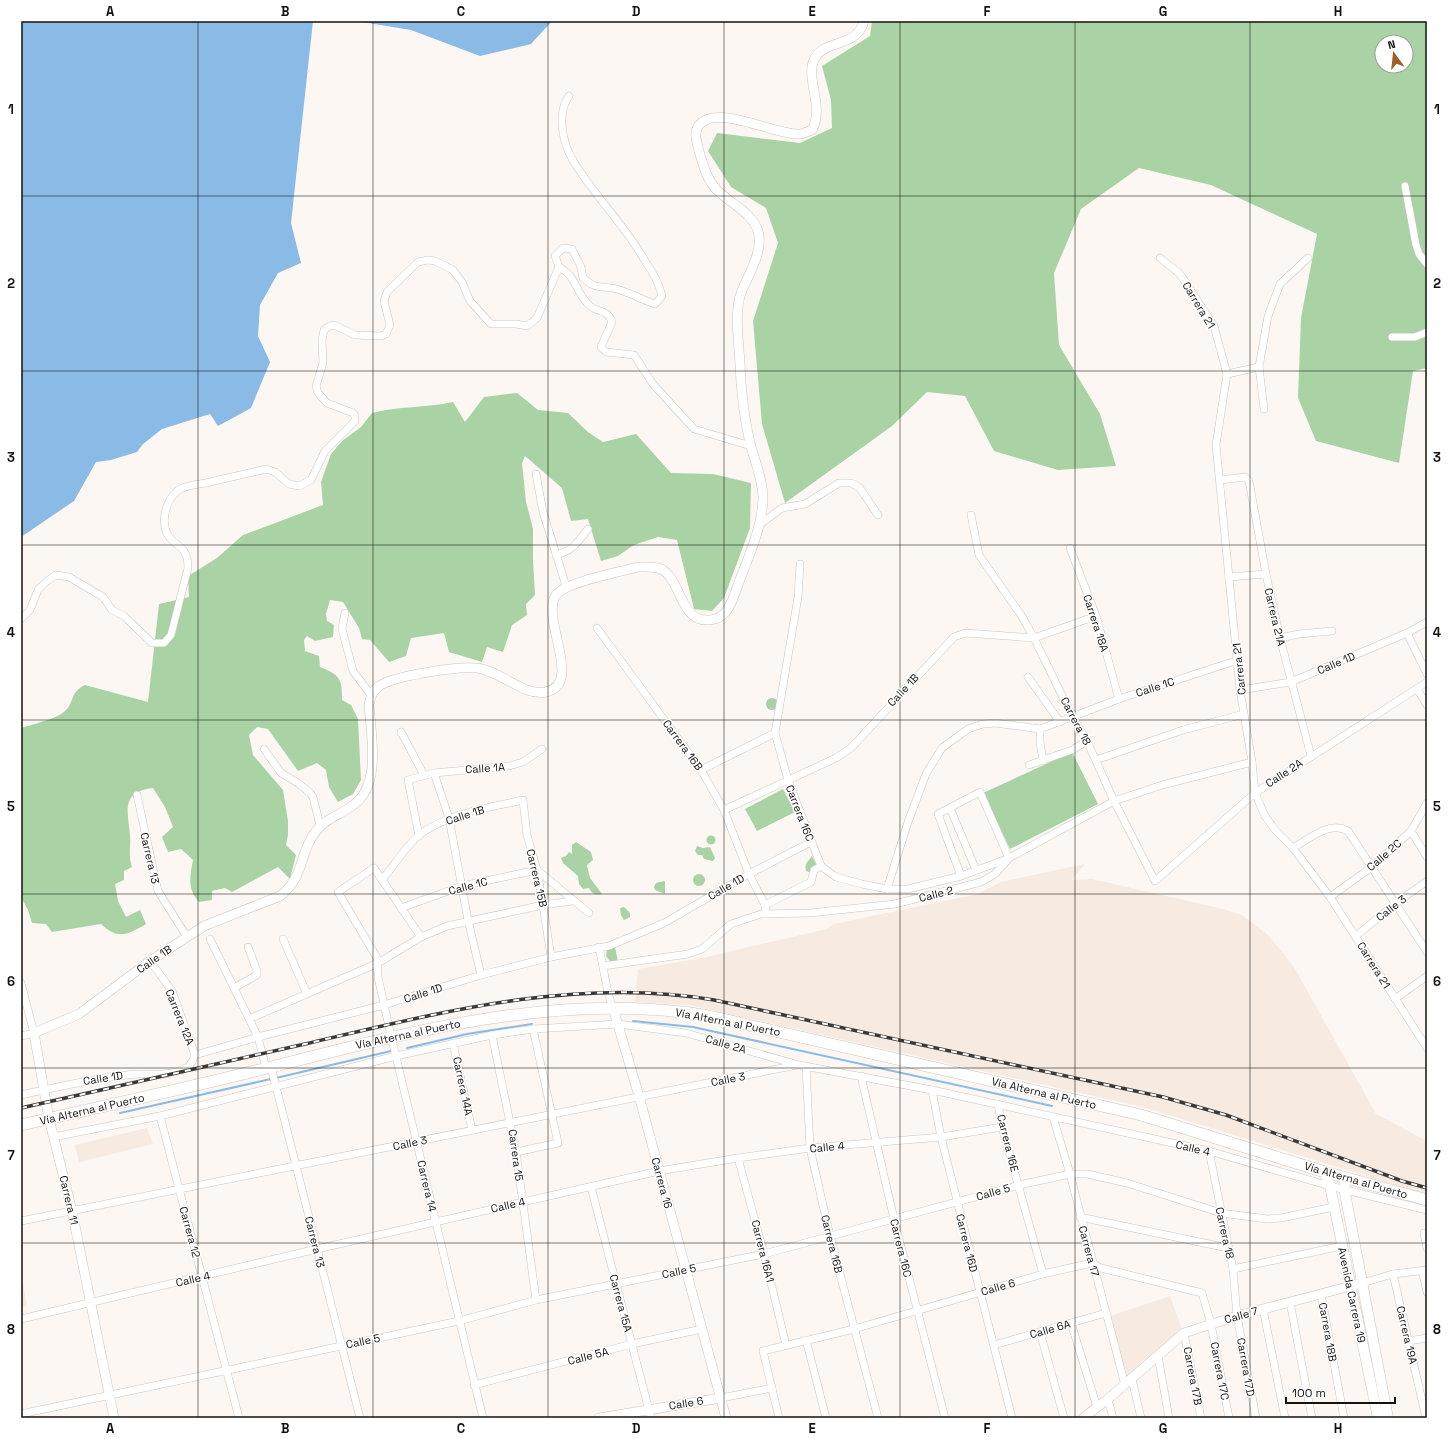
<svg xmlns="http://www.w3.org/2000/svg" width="1448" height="1439" viewBox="0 0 1448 1439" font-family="'Space Grotesk',sans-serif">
<rect width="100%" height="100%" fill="#fcf7f3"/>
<g fill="#f6eae1">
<path d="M1085,864L1072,880L1092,879L1223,909L1242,915L1268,935L1294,967L1376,1114L1427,1141V1196L1360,1174L1143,1107L689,1005L635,1002L638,969L702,958L827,929L834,924L978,894L1001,882Z"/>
<path d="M147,1128L153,1144L79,1162L75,1145Z"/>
<path d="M21,1275L27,1306L21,1307Z"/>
<path d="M1170,1296L1183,1332L1126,1380L1110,1316Z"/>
</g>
<g fill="#a9d3a5" fill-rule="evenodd">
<path d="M872,21H1427V368L1413,371L1399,463L1316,441L1298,398L1301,318L1317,234L1211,185L1139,168L1081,209L1054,273L1059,345L1100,414L1116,466L1058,470L994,451L965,396L927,392L892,426L785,503L762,424L753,321L778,243L766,208L731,187L708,151L717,133L800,143L832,128L831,100L822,66L870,36ZM1382,42H1406V66H1382Z"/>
<path d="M517,393L538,410L568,413L588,432L603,442L636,434L671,473L713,474L751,483L750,528L724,598L712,611L694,609L677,540L658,537L634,545L618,556L601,561L588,519L571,521L562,488L525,456L522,463L526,502L533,529V560L535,595L526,604L527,615L512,625L503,652L487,647L482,662L449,652L444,633L411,638L406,656L389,662L370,640L362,639L359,628L343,602L330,600L326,614L327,621L334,625L333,637L315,641L307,636L304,640L305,651L319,656L320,667C341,675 342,680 342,700L351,705L358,719L361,780L353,794L338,802L329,787L326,770L317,763L298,771L268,729L257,727L249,735L253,755L283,790L288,821V835L286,845L296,855L290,879L278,867L232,892L225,888L212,891V900L199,902C187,890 190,875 193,860L181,849L168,852L162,837L173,827L165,807L153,788C120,792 128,811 130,836C131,849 128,854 132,867L124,871V880L115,884L118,901L126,917L140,910L146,924C128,935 118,940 101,924L52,932L46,924L32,923L28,910L21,897V728C31,725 59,718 65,711C75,702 69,693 85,685L148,702L159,604L189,597L188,576L217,558L243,535L323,505L321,482L331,454L342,441L361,427L372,413C398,406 426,408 453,402L465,422L484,397Z"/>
<circle cx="772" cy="704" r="6"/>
<path d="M1072,752L1098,804L1010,849L983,793Z"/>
<path d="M783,789L795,812L757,831L745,809Z"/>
<circle cx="711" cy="840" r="4.5"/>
<path d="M576,842L591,852L593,860L587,865L590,878L602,894C595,895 592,894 589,888L583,889L579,884L578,876L563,863L561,858L566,856L569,852L572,854V845Z"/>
<path d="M697,846L703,848L710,847L715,858L713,861L704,859L702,855H698L695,851Z"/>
<path d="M812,856L816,864L813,873L806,871C804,863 808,862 812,856Z"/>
<circle cx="699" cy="880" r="6"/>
<path d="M665,881V894L655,890L654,887L656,883Z"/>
<path d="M624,907L630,913V917L624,920L621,915L620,908Z"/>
<path d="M615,947L618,962L612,964L606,956L607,949Z"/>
</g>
<g fill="#8abae6">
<path d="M21,21H313L291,223L301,263L278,273L260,305L258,336L270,362L251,408L218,426L210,414L162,429L143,444L137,452L111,460L96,462L74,501L21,537Z"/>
<path d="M356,21H552L531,44L480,56L411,30Z"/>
</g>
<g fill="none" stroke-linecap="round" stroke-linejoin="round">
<g stroke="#8abae6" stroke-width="2">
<path d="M633,1021L693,1027L1052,1106"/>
<path d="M407,1048L467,1034L532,1024"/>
<path d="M276,1078L391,1051"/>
<path d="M120,1113L271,1079"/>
</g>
<g stroke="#cbc6c2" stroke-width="8">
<g id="minor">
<path d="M569,96C556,114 563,145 574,162C595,197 625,225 645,261C653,272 659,283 662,296L655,304C643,300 632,294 620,290C603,284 599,292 583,278L581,267L572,249L563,248L555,256L559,267C577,277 575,290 587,303C595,314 607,307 612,322L601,347L606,352L634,355L653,384L694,429L751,446"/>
<path d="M1405,186L1416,245L1419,254L1427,264"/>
<path d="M1160,258L1180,274L1214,326L1227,374L1216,445L1240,690L1252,762L1255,793L1265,816L1276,831L1293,848L1330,897L1427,1048"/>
<path d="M1392,337H1415L1427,332"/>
<path d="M1227,374L1259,367"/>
<path d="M1264,409L1259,367L1268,316L1280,284L1308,258"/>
<path d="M536,474L543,512L566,586"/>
<path d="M1220,480L1245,477L1249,481L1266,574L1280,638L1311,756"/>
<path d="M971,515L979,555L1021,615L1034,638L1072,716L1087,741L1114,801L1155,881L1255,793L1427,682"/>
<path d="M758,526L782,508L805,504L839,483H851L859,487L878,515"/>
<path d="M1070,548L1096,616L1119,699"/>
<path d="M556,555C574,550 577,543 588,529"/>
<path d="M800,564L798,597L775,733L788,780L821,866L836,877L862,884L887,889H908L961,876L1007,859"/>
<path d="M1229,577L1266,574"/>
<path d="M345,613L342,629L353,671L371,695"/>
<path d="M21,619L30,610L38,590L47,581L56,575L69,577L103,597L112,610L124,616L152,643H164L171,635L188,568C188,542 172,548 166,531C161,516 168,495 182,488C189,485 199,484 206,483C226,478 246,474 266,469L275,472L289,484L299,486L311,480L325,451L355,421V416L353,413L327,403L318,393L316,386L323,363L322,340L324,330L328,327L334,325L355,335L381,336L386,334L390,325L384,301L387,292L418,262L428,260L435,261L453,270L462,282L470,301L491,324H516L527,326L537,318L559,267"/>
<path d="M597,628L701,770L724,810L749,874L765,905L766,914"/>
<path d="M1407,633L1427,674"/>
<path d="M1280,638L1299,634L1332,631"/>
<path d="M1028,677L1060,722"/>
<path d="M1417,689L1427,705"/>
<path d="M1240,690L1291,682L1407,633L1427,622"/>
<path d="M1040,729V742L1043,761"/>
<path d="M401,732L424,775"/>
<path d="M264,749L281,773L298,783L310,793L313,797L320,825"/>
<path d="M1096,760L1183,730L1244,714"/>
<path d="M1029,765L1072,750L1087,741"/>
<path d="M701,770L775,733"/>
<path d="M434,773L449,818L468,920L481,975"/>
<path d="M137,795L158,891L187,937"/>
<path d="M950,808L976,870"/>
<path d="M724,810L836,758L851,748L954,637L965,633L1034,638L1096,616"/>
<path d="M1411,831L1427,857"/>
<path d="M419,836L408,780L434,773L509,766L523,762L542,749"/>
<path d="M1293,848C1309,839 1330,820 1348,831L1427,952"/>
<path d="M961,876L938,814L980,792L1009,858"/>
<path d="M382,880C392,868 408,844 419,835C449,813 488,808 523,800L527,835L537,870L543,905L551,957"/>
<path d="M887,889L908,822L926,774L942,748L968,729L983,724L995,723L1040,729L1119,699L1238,660"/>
<path d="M1330,897L1372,867L1411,831L1427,803"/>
<path d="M765,905L811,882L814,870L821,866"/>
<path d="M401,908L462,886L537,870L589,913"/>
<path d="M1356,936L1396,903L1427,881"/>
<path d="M421,937L374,868L338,892L377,958L378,977L391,1036L483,1418"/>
<path d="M210,939L258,1037L266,1068"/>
<path d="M283,939L307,994"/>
<path d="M599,947L608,993L613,1008"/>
<path d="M150,961L172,991L195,1055"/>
<path d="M603,966L688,954L702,949L731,924L761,914L810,913L895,904L981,882L995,874L1009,858L1114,801L1162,785L1252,762"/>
<path d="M21,983L34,1033L21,1036"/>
<path d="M234,988L257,975V971L248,947"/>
<path d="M1395,999L1427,976"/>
<path d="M249,1019L378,963L421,937L447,926L543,905L572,901"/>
<path d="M492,1035L516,1152L536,1300"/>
<path d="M453,1043L472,1130"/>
<path d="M806,1066L810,1148L830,1236L878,1418"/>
<path d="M271,1067L360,1418"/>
<path d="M861,1076L894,1219L945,1418"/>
<path d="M932,1090L941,1137L1012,1418"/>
<path d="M21,1095C56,1087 91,1079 127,1075C146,1072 166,1078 184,1069C190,1067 193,1061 195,1055L258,1037L384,1005L481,975L551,957L609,946L664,923L749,874L811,842"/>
<path d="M998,1104L1002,1127L1043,1274"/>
<path d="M160,1116L239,1418"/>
<path d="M1053,1117L1070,1174L1125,1385"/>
<path d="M53,1137L160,1116L396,1056L492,1035L533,1029L618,1024L686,1033L799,1065L932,1090L1209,1151L1330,1186L1427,1210"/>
<path d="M1209,1151L1233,1269L1237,1316L1256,1418"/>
<path d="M516,1152L558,1143L533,1029"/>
<path d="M738,1158L764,1254L786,1345"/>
<path d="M591,1187L651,1418"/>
<path d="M1080,1217L1228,1248"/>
<path d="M21,1221L797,1065"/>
<path d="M1424,1233L1427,1248"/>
<path d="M1233,1269L1342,1246"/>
<path d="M1422,1270L1427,1292"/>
<path d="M1393,1274L1426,1418"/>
<path d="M1362,1283L1393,1274L1427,1270"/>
<path d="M1321,1294L1344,1418"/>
<path d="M1290,1302L1312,1418"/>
<path d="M1263,1309L1285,1418"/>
<path d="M21,1319L317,1249L659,1171L738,1158L810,1148L941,1137L1002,1127"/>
<path d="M1071,1323L1097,1407"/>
<path d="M1040,1332L1064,1418"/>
<path d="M1184,1333L1201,1418"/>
<path d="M806,1340L826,1418"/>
<path d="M1408,1341L1427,1338"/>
<path d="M994,1345L1106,1313"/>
<path d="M1158,1356L1169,1418"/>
<path d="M1132,1379L1141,1418"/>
<path d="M474,1385L632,1344L702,1329"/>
<path d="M721,1398L772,1388"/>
<path d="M1108,1399L1113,1418"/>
<path d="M21,1414L459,1321L536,1300L764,1254L1019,1185L1070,1174H1087L1127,1183L1221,1213L1267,1219L1281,1218L1334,1207"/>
<path d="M779,1418L763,1351L854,1329L1043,1274L1092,1263L1101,1268L1202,1293L1211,1324L1229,1418"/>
</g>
</g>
<g stroke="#cbc6c2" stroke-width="10">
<g id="tertiary">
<path d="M613,1008L639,1096L726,1418"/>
<path d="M114,1418L72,1211L49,1119L34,1033L79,1014L150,961L204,926L280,896C304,877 299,857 313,835C325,818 336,817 352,806C382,786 371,736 369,705C370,698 372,692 378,687C391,676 458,666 476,668C500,670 524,697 546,692C584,684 540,618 556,595C565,582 621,572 638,567C646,567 653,566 661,569C683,580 679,628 715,619C730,615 734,595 739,582C749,556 762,527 763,499C763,480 755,462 750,443C744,417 741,391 740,364C739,343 734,312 741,293C748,275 764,251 758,231C752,212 729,203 716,189C706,178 703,164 699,151C697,143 693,133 699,125C717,103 776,136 801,134C805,133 809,131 812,130C825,106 804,77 815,58C825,39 857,48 864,21"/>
<path d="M599,1418L721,1398"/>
<path d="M1083,1418L1108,1399L1184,1333L1237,1316L1362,1283"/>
</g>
</g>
<g stroke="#cbc6c2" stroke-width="11">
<g id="secondary">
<path d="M1325,1172L1330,1186L1378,1418"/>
<path d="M1346,1178L1344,1188L1388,1418"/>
</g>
</g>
<g stroke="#cbc6c2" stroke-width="12">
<path id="primary" d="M21,1125C104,1106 188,1088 271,1067C406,1033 542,996 682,1012C704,1014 726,1020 748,1025L1141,1115L1325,1172L1427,1200"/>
</g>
<use href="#minor" stroke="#fff" stroke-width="7"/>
<use href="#tertiary" stroke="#fff" stroke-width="9"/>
<use href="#secondary" stroke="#fff" stroke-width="10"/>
<use href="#primary" stroke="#fff" stroke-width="11"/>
<g stroke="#3b3937" stroke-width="3.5">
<path id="rail" d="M21,1108C116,1087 210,1065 305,1044C438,1013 577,976 714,1000L1163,1097L1226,1115L1402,1181L1427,1188"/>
</g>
<use href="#rail" stroke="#fff" stroke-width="2" stroke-dasharray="6" stroke-linecap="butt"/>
</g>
<path fill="none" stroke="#141211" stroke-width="1" stroke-opacity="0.55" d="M198,21V1418M373,21V1418M548,21V1418M724,21V1418M900,21V1418M1075,21V1418M1250,21V1418M21,196H1427M21,371H1427M21,545H1427M21,720H1427M21,894H1427M21,1068H1427M21,1243H1427"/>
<g text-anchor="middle" stroke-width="3" stroke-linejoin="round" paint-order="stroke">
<g font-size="11" fill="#141211" stroke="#fff">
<text transform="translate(1199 305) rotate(59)" y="4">Carrera 21</text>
<text transform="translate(1275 617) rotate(77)" y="4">Carrera 21A</text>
<text transform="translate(1096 623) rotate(72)" y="4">Carrera 18A</text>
<text transform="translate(1336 663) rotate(-23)" y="4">Calle 1D</text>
<text transform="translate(1239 669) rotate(-96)" y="4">Carrera 21</text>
<text transform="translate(1155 687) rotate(-18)" y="4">Calle 1C</text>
<text transform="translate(903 690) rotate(-47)" y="4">Calle 1B</text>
<text transform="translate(1076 721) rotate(62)" y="4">Carrera 18</text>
<text transform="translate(683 745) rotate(54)" y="4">Carrera 16B</text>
<text transform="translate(485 768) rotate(-4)" y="4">Calle 1A</text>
<text transform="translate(1284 773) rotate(-33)" y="4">Calle 2A</text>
<text transform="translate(800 813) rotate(69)" y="4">Carrera 16C</text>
<text transform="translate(465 815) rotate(-18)" y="4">Calle 1B</text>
<text transform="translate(1384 855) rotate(-41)" y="4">Calle 2C</text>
<text transform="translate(150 858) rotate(77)" y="4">Carrera 13</text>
<text transform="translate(537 878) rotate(77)" y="4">Carrera 15B</text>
<text transform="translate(468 886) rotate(-15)" y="4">Calle 1C</text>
<text transform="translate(726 887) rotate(-30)" y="4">Calle 1D</text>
<text transform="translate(936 894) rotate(-14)" y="4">Calle 2</text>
<text transform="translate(1391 908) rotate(-38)" y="4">Calle 3</text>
<text transform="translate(154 959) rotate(-35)" y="4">Calle 1B</text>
<text transform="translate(1374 965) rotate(58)" y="4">Carrera 21</text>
<text transform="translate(423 993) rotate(-18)" y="4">Calle 1D</text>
<text transform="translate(180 1017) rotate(68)" y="4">Carrera 12A</text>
<text transform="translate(728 1022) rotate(11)" y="4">Vía Alterna al Puerto</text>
<text transform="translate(408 1034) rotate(-12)" y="4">Vía Alterna al Puerto</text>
<text transform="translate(726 1044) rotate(16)" y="4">Calle 2A</text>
<text transform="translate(103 1078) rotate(-9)" y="4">Calle 1D</text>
<text transform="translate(728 1079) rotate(-11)" y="4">Calle 3</text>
<text transform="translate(463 1086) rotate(78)" y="4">Carrera 14A</text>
<text transform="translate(1044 1093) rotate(13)" y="4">Vía Alterna al Puerto</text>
<text transform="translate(92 1109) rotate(-13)" y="4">Vía Alterna al Puerto</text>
<text transform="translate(410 1143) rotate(-12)" y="4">Calle 3</text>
<text transform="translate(1008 1143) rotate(76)" y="4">Carrera 16E</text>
<text transform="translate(827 1147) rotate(-5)" y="4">Calle 4</text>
<text transform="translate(1193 1148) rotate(13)" y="4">Calle 4</text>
<text transform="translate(516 1155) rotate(82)" y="4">Carrera 15</text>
<text transform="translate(1356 1180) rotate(16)" y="4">Vía Alterna al Puerto</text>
<text transform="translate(662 1183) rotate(75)" y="4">Carrera 16</text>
<text transform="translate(427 1186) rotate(77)" y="4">Carrera 14</text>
<text transform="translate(993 1192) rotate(-16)" y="4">Calle 5</text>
<text transform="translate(69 1200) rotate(77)" y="4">Carrera 11</text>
<text transform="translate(508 1205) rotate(-13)" y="4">Calle 4</text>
<text transform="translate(190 1232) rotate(75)" y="4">Carrera 12</text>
<text transform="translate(1225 1233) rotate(78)" y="4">Carrera 18</text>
<text transform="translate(315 1242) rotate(76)" y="4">Carrera 13</text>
<text transform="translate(967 1243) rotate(76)" y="4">Carrera 16D</text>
<text transform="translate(832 1244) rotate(76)" y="4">Carrera 16B</text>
<text transform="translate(901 1248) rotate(76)" y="4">Carrera 16C</text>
<text transform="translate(763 1251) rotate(76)" y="4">Carrera 16A1</text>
<text transform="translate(1089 1251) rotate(75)" y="4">Carrera 17</text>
<text transform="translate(679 1271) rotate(-12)" y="4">Calle 5</text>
<text transform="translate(193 1279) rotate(-13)" y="4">Calle 4</text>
<text transform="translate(998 1287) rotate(-16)" y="4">Calle 6</text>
<text transform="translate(1352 1295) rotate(78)" y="4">Avenida Carrera 19</text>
<text transform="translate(621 1303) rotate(75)" y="4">Carrera 15A</text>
<text transform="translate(1241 1315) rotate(-16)" y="4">Calle 7</text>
<text transform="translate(1050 1329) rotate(-16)" y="4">Calle 6A</text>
<text transform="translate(1328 1332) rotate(80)" y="4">Carrera 18B</text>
<text transform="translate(1407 1335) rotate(77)" y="4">Carrera 19A</text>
<text transform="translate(363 1341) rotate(-12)" y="4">Calle 5</text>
<text transform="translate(588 1356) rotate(-14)" y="4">Calle 5A</text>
<text transform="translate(1246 1367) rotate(80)" y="4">Carrera 17D</text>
<text transform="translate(1220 1371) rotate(79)" y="4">Carrera 17C</text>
<text transform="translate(1193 1376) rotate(79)" y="4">Carrera 17B</text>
<text transform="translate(686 1403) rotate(-9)" y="4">Calle 6</text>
</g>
</g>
<rect width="1448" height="1439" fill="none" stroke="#ffffff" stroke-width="44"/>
<g transform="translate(1394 54) rotate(345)"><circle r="19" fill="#ffffff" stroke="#a1a0a0"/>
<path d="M0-3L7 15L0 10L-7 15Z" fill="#9e5e28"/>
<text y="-6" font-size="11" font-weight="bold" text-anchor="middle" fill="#141211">N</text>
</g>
<path d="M1286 1397v6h109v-6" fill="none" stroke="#141211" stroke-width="2"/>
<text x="1292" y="1397" font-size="12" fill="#141211" stroke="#ffffff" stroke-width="3" paint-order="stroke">100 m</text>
<rect x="22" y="22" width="1404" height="1395" fill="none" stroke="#141211" stroke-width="1.5"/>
<g font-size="13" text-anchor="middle" font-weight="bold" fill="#141211">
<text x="110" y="16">A</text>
<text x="285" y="16">B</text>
<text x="461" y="16">C</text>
<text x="636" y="16">D</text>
<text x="812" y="16">E</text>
<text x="987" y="16">F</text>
<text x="1163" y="16">G</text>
<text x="1338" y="16">H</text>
<text x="11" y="114">1</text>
<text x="1437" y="114">1</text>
<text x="11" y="288">2</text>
<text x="1437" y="288">2</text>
<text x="11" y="462">3</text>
<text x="1437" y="462">3</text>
<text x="11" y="637">4</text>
<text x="1437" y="637">4</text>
<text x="11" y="811">5</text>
<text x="1437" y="811">5</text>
<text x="11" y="986">6</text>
<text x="1437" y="986">6</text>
<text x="11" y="1160">7</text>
<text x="1437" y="1160">7</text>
<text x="11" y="1334">8</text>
<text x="1437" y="1334">8</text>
<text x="110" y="1433">A</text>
<text x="285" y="1433">B</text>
<text x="461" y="1433">C</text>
<text x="636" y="1433">D</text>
<text x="812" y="1433">E</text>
<text x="987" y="1433">F</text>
<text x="1163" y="1433">G</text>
<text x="1338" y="1433">H</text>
</g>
</svg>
